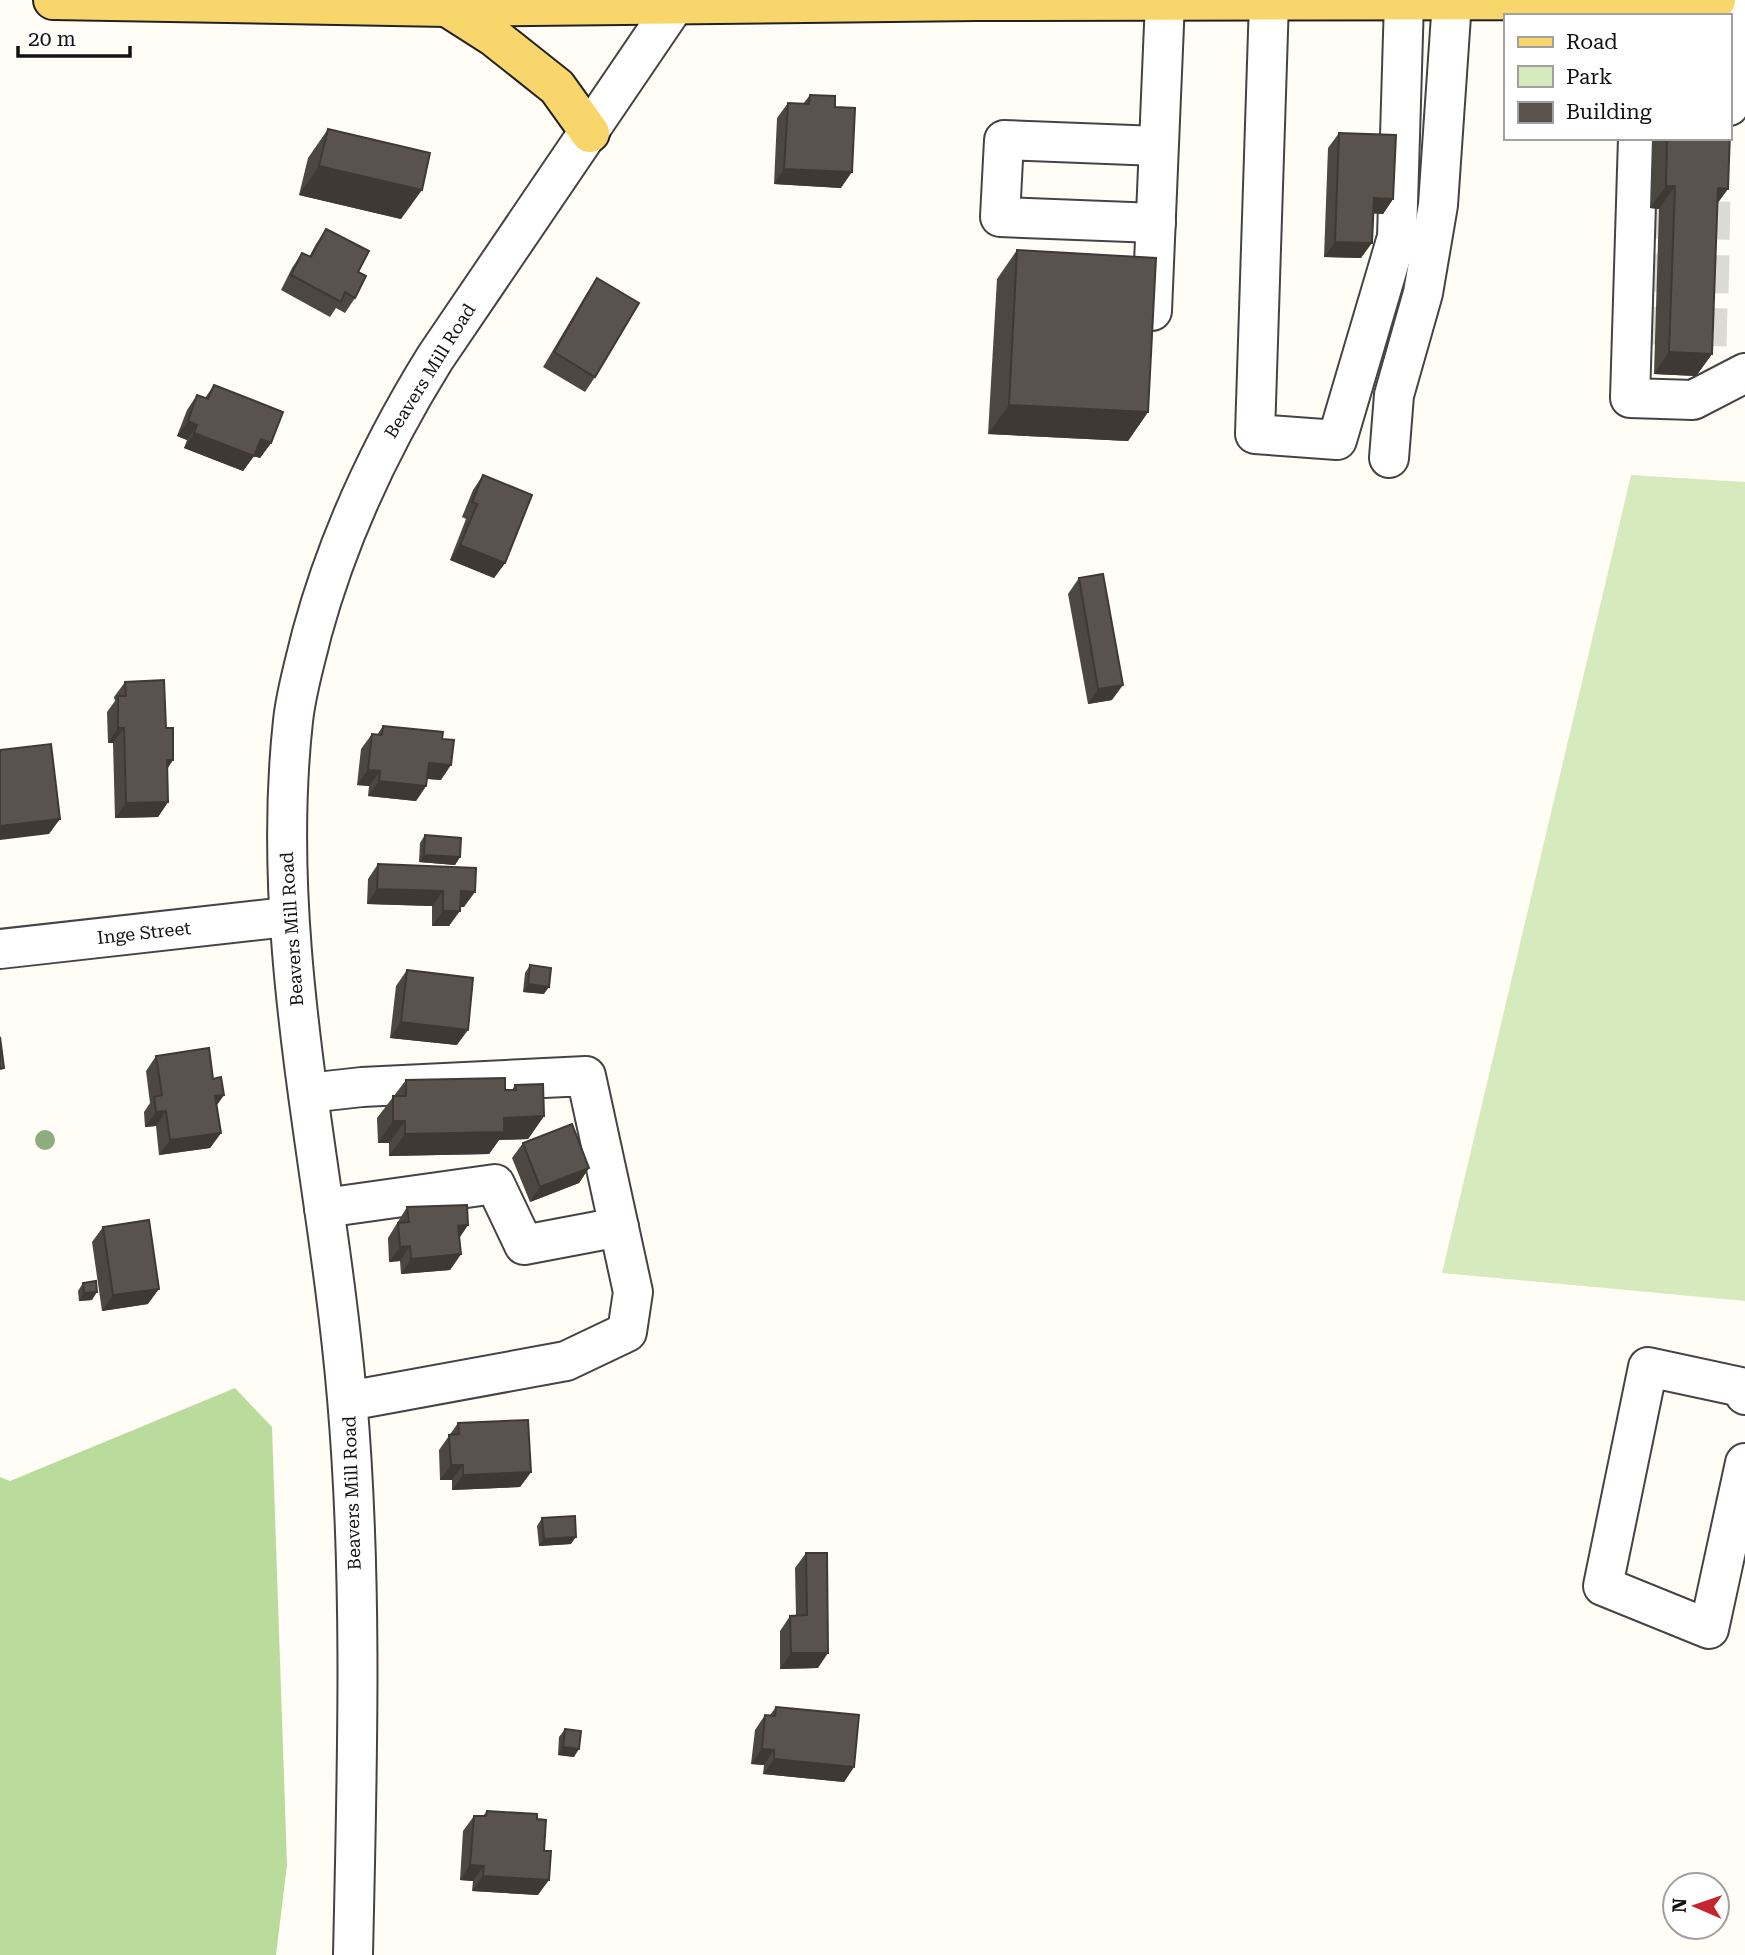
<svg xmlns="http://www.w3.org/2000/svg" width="1745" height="1955" viewBox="0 0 1745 1955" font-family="'Roboto Serif',serif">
<rect width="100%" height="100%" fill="#fffdf5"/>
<path fill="#d5ebbd" d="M1631,475L1745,482V1301L1442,1273Z"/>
<path fill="#b9dc9c" d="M235,1388L272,1427L287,1865L276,1955H0V1477L10,1481Z"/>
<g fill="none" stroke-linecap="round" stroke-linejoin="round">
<g stroke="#dbdad3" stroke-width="38" stroke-dasharray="38 19" stroke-linecap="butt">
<path d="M1635,219L1740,221L1745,228"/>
<path d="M1634,272L1745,275"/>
<path d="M1632,325L1745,328"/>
</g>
<g stroke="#444" stroke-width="42">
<g id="minor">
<path d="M1269,1L1255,434L1337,440L1397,237L1404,1"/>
<path d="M1729,106L1733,0"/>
<path d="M1638,138L1630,398L1693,400L1745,373"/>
<path d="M1156,223L1000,217L1004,140L1158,146"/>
<path d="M1152,311L1165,1"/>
<path d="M1389,458L1394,395L1423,293L1438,205L1452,1"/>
<path d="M0,949L287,917"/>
<path d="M308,1093L362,1087L586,1076L633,1292L627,1332L566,1361L348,1401"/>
<path d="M324,1208L495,1184L524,1245L619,1227"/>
<path d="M1745,1395L1741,1387L1648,1367L1603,1586L1709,1629L1745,1463"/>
<path d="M353,1955C357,1770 363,1583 347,1398C328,1172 268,949 293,721C296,692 305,662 312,633C339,534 381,445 435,358L678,0"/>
</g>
</g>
<g stroke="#222" stroke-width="42">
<g id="major">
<path d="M53,0L447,7L977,1L1716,0"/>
<path d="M447,7L494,37L557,87L590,133"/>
</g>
</g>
<use href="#minor" stroke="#fff" stroke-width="38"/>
<use href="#major" stroke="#f9d66b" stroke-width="38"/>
</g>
<circle fill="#8dad7f" cx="45" cy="1140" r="10"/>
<g fill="#4d4742">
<path d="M810,95L835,107L841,188L774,184L777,118L788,103L803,104Z"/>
<path d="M328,129L401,219L299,195L308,158Z"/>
<path d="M1339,133L1393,199L1383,214L1373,213L1361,258L1324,257L1328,148Z"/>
<path d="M1652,138H1729L1717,204L1712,354L1696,376L1654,374L1659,209L1650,208Z"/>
<path d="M326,229L358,272L355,298L345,313L336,308L330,317L281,290L292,268L302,253L309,257L316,244Z"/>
<path d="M1017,250L1148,412L1128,441L988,434L997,279Z"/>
<path d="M597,278L595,377L585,392L543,367L587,293Z"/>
<path d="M214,385L271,443L260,458L254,456L243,471L184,448L187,440L177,436L187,410L197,395L205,398Z"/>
<path d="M483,475L505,563L494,578L450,560L466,519L462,517L473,490Z"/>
<path d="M1079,578L1112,700L1088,704L1068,594Z"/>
<path d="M125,682L166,728L173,760L167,769L168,802L158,817L115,818L113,743H108L107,712L115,701L114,697Z"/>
<path d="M383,726L442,739L441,780L427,779L426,786L416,801L368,796L369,786L357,785L361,749L372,734L377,735Z"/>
<path d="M425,835L460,857L455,865L419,862L420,843Z"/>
<path d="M378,864L476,868L464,907H460L449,926H432V906L367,904L368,879Z"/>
<path d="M530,965L544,994L523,992L525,973Z"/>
<path d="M407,970L457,1045L390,1038L396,986Z"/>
<path d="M156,1056L213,1079L224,1095L217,1105L221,1133L210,1148L159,1155L156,1126L145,1127L144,1112L150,1103L146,1071Z"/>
<path d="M406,1080L505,1090H512L515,1085L544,1116L528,1139L499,1140L489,1154L389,1156V1143H378L377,1118Z"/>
<path d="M523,1143L589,1168L579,1183L530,1202L512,1158Z"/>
<path d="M407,1207L468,1225L459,1238L461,1254L450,1270L401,1274L400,1261L389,1262L388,1238Z"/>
<path d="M103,1227L148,1304L102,1311L92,1242Z"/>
<path d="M83,1283L92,1300L79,1301L78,1291Z"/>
<path d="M458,1423L531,1472L520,1487L452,1490V1480H440L439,1450Z"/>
<path d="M542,1518L571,1544L539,1546L537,1526Z"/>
<path d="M806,1553L818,1668L780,1669V1631L790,1616H796L795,1568Z"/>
<path d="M776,1707L854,1767L844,1782L763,1774L764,1765L751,1764L755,1730L765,1715H770Z"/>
<path d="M565,1729L574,1757L558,1755L559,1737Z"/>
<path d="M487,1811L538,1895L472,1891L473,1881L460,1880L463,1831L474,1816H483Z"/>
</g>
<g fill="#3f3936">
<path d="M319,166L422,190L401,219L299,195Z"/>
<path d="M784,169L852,172L841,188L774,184Z"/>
<path d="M1666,186H1675L1659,209L1650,208Z"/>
<path d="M1718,188L1728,189L1712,211Z"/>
<path d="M1374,198L1393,199L1383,214L1363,213Z"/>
<path d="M1335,242L1372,243L1361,258L1324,257Z"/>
<path d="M1669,352L1712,354L1696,376L1654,374Z"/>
<path d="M1009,405L1148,412L1128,441L988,434Z"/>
<path d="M188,421L197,425L187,440L177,436Z"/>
<path d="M194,433L254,456L243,471L184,448Z"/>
<path d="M261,439L271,443L260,458L250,455Z"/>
<path d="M460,545L505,563L494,578L450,560Z"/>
<path d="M1123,685L1112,700L1088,704L1098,689Z"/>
<path d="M118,728H124L113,743H108Z"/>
<path d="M167,760H173L163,775Z"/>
<path d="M429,763L451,765L441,780L418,778Z"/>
<path d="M368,770L380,771L369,786L357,785Z"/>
<path d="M379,781L426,786L416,801L368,796Z"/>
<path d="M168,802L158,817L115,818L126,803Z"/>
<path d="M60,819L49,834L0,840V826Z"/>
<path d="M424,855L460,857L455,865L419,862Z"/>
<path d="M377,889L443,891L432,906L367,904Z"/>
<path d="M461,891L475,892L464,907L450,906Z"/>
<path d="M443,911H460L449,926H432Z"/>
<path d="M528,984L549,987L544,994L523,992Z"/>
<path d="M401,1022L468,1030L457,1045L390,1038Z"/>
<path d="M224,1095L213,1110L215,1096Z"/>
<path d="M166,1111L156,1126L145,1127L156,1112Z"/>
<path d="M544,1116L528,1139L499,1140L489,1154L389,1156L405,1134L504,1118Z"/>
<path d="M393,1121H405L389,1143H378Z"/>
<path d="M221,1133L210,1148L159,1155L170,1140Z"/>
<path d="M589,1168L579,1183L530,1202L540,1187Z"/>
<path d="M468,1225L458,1240V1226Z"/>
<path d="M410,1246L400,1261L389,1262L400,1247Z"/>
<path d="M461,1254L450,1270L401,1274L411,1259Z"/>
<path d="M159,1289L148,1304L102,1311L113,1295Z"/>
<path d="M97,1292L92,1300L79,1301L84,1293Z"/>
<path d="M451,1465H463L452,1480H440Z"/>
<path d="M531,1472L520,1487L452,1490L463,1475Z"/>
<path d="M576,1537L571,1544L539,1546L544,1539Z"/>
<path d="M791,1653H828L818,1668L780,1669Z"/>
<path d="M563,1747L579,1749L574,1757L558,1755Z"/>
<path d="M762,1749L774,1750L764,1765L751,1764Z"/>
<path d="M774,1759L854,1767L844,1782L763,1774Z"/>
<path d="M470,1865L484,1866L473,1881L460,1880Z"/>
<path d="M483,1876L549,1880L538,1895L472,1891Z"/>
</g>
<g fill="#5a524d" stroke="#3f3936" stroke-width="2">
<path d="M810,95L835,96V107L855,108L852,172L784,169L788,103L809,104Z"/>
<path d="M1729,104H1731L1728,189L1718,188L1712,354L1669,352L1675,186H1666L1667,138H1729Z"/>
<path d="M328,129L430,153L422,190L319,166Z"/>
<path d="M1339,133L1396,135L1393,199L1374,198L1372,243L1335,242Z"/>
<path d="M326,229L369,251L358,272L366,276L355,298L345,292L341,302L291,275L302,253L311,257Z"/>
<path d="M1017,250L1156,258L1148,412L1009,405Z"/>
<path d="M597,278L639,303L595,377L554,352Z"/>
<path d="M214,385L283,412L271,443L261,439L254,456L194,433L197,425L188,421L197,395L208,399Z"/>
<path d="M483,475L532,495L505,563L460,545L477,504L472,502Z"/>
<path d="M1103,574L1123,685L1098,689L1079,578Z"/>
<path d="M164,680L166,728H173V760H167L168,802L126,803L124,728H118V696H126L125,682Z"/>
<path d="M383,726L443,732L442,739L454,740L451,765L429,763L426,786L379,781L380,771L368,770L372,734L382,735Z"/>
<path d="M51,744L60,819L0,826V750Z"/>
<path d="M425,835L461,838L460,857L424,855Z"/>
<path d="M378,864L476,868L475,892L461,891L460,911H443V891L377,889Z"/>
<path d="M530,965L551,968L549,987L528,984Z"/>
<path d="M407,970L473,978L468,1030L401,1022Z"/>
<path d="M0,1037L4,1068L0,1069Z"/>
<path d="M209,1048L213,1079L221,1077L224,1095L215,1096L221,1133L170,1140L166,1111L156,1112L154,1097L162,1095L156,1056Z"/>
<path d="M505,1078V1090H516L515,1085L543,1084L544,1116L504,1118V1132L405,1134V1121H393V1096H406V1080Z"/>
<path d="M572,1124L589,1168L540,1187L523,1143Z"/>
<path d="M467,1205L468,1225L458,1226L461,1254L411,1259L410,1246L400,1247L398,1223L409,1222L407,1207Z"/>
<path d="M149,1220L159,1289L113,1295L103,1227Z"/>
<path d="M96,1281L97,1292L84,1293L83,1283Z"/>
<path d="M528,1420L531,1472L463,1475V1465H451L449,1435L459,1434L458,1423Z"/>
<path d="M575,1516L576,1537L544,1539L542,1518Z"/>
<path d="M806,1553H827L828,1653H791L790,1616L807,1615Z"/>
<path d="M776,1707L859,1715L854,1767L774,1759V1750L762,1749L765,1715L775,1716Z"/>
<path d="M565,1729L581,1731L579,1749L563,1747Z"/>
<path d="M487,1811L537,1814V1819L546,1820L544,1851H551L549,1880L483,1876L484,1866L470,1865L474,1816H486Z"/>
</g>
<g text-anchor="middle" stroke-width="7" stroke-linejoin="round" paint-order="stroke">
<g font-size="18" fill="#111" stroke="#fff">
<text transform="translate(430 371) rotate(-58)" y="6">Beavers Mill Road</text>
<text transform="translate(292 929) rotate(-94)" y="6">Beavers Mill Road</text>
<text transform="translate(144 933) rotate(-6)" y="6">Inge Street</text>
<text transform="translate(352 1493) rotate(-92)" y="6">Beavers Mill Road</text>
</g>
</g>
<rect x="1504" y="14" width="228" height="126" fill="#ffffff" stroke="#a0a0a0" stroke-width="2"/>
<rect x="1518" y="37" width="35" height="10" fill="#f9d66b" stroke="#a0a0a0" stroke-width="2"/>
<text x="1566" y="49" font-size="21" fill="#111111">Road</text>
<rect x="1518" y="66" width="35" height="21" fill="#d5ebbd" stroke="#a0a0a0" stroke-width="2"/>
<text x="1566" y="84" font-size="21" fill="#111111">Park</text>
<rect x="1518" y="102" width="35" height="21" fill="#5a524d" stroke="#a0a0a0" stroke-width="2"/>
<text x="1566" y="119" font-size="21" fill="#111111">Building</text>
<g transform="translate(1696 1906) rotate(272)"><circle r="33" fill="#ffffff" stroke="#a0a0a0" stroke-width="2"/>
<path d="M0-5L12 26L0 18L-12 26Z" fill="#c4262e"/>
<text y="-10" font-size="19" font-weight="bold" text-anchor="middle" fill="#111111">N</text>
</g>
<path d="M18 46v10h112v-10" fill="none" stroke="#111111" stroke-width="3.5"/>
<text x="28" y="46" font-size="21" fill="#111111" stroke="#ffffff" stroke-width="5" paint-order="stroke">20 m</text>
</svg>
